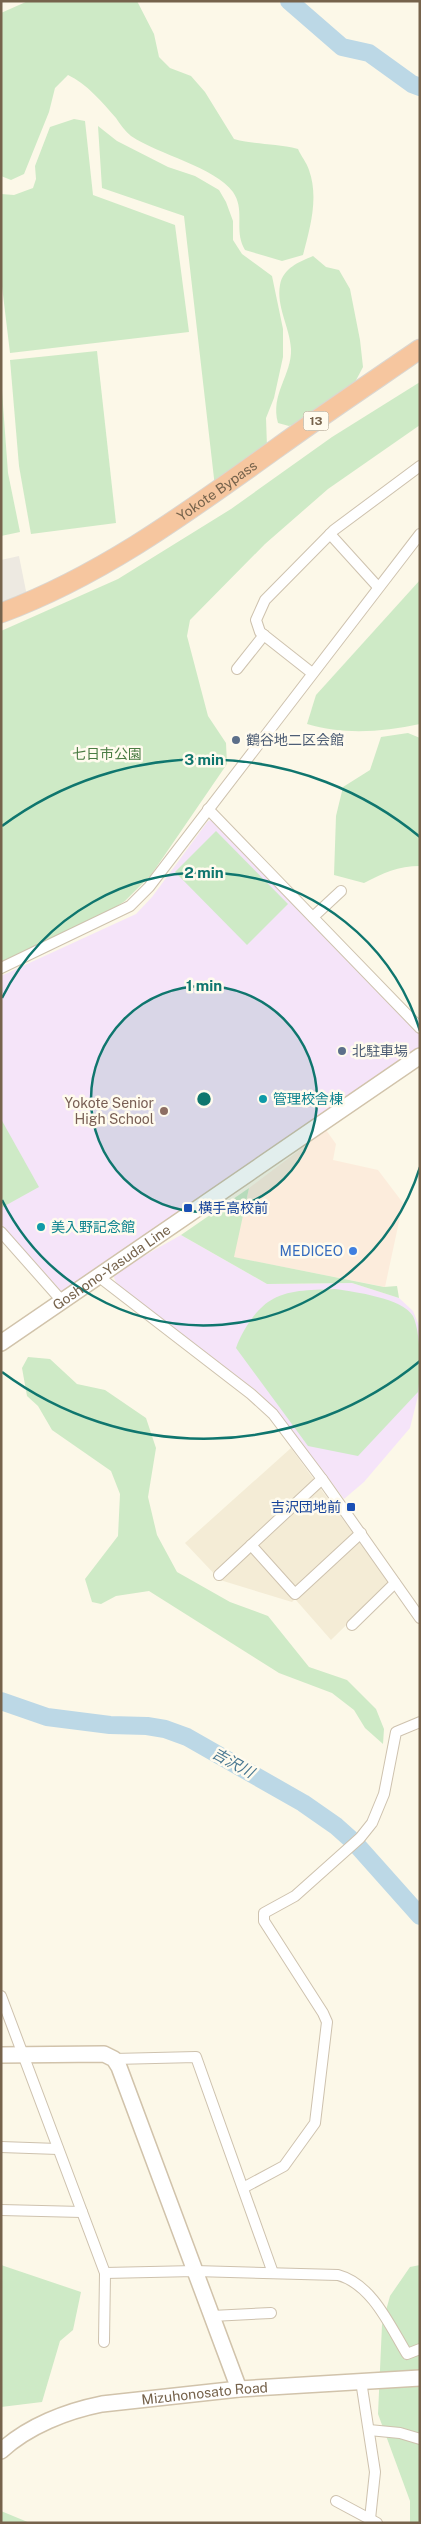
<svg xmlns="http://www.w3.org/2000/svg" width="421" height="2524" viewBox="0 0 421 2524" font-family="'Public Sans','Noto Sans JP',sans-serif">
<rect width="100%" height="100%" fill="#fcf8e8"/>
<path fill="#f4ecd6" d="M291,1448L389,1583L331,1640L295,1599L292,1602L220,1580L185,1543Z"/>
<path fill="#fcecdc" d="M326,1130L336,1144L333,1160L378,1170L403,1203L385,1287L233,1257L249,1188Z"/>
<path fill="#ede9e1" d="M19,556L27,596L1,606V560Z"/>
<g fill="#f5e4f9">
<path d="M212,820L420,1035V1047L63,1293L1,1224V976L136,914L152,897L208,821Z"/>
<path d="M181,1235L267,1284L352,1283L399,1298L413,1311L420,1328V1388L410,1428L364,1482L344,1499L278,1413L258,1392L117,1285L113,1275L133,1262Z"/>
</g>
<g fill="#ceeac6">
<path d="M28,1H137L154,34L159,57L170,68L191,76L205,92L234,139C256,145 275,143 298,149C301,156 307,163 309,170C319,198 310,228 303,255L282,261L245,250C233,230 246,211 233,192C215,167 159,155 131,136C125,131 120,124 116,118C102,102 87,84 68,75L55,88L49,112L24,174L11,180L1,176V13Z"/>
<path d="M74,119L85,121L93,195L175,225L189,332L10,353L1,278V194L14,195L33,188L36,179L35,166L50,127Z"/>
<path d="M98,126L117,141L168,167L195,176L219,190L226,202L233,221V240L242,254L272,276L283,329V357L274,398L266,418L267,447L215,487L184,216L102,188Z"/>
<path d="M313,256L326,267L339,270L350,289L360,340L363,367L353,386L305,420L289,426L278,423C270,394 292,375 291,349C290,328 276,306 280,285C283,268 299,262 313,256Z"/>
<path d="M97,351L116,523L31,534L19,466L10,360Z"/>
<path d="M1,378L8,473L20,532L1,536Z"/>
<path d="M420,382V425L328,489L265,544L190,620L187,636L208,716L226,743L227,764L151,875L125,901L105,914L1,965V631L118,579L231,509L332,437Z"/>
<path d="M420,580V724C382,732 344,735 307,724L316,695Z"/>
<path d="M408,733L420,738V866C398,866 383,873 364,883L334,875L336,816L343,787L370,770L381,737Z"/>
<path d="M216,831L288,904L247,945L175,872Z"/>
<path d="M1,1119L39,1187L1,1208Z"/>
<path d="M249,1188L234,1257L384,1287L397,1286L399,1298L352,1283L267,1284L181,1235Z"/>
<path d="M335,1289C355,1292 402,1298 413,1316C421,1333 421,1373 418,1392L358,1456L308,1446L236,1348C242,1331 257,1307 273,1299C291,1289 315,1290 335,1289Z"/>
<path d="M28,1357L50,1359L77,1384L105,1390L146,1418L156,1448L148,1497L157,1535L177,1572L230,1602L268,1616L309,1667L347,1680L376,1709L384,1729L383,1744L365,1728L354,1710L332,1693L279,1673L149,1591L116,1596L101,1604L92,1602L85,1579L118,1536L120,1494L111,1471L52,1430L38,1406L27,1396L22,1368Z"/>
<path d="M1,2265L81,2292L73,2330L60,2341L42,2402L1,2407Z"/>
<path d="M420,2265V2523H410V2501L378,2414L382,2325L390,2296L410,2267Z"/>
<path d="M1,2511L30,2523H1Z"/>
</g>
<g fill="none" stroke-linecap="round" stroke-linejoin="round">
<g stroke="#bcd8e6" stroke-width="18">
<path d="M289,1L342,47L369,53L412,84L420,87"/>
<path d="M1,1701L47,1717L110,1725L147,1726L165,1729L187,1737L303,1803L336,1826L355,1843L420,1916"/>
</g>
<g stroke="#cec2ae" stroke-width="12">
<g id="street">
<path d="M330,534L378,587"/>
<path d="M237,669L264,635"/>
<path d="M312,673L260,632L256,620L265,600L334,530L420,466"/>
<path d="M208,809L420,1028"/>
<path d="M313,917L341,891"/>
<path d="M1,968L130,906L149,887L420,534"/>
<path d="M1,1232L62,1301"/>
<path d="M98,1276L251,1394L273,1414L322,1479L420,1618"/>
<path d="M251,1545L295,1594L361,1533"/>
<path d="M219,1575L322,1479"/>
<path d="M352,1625L395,1583"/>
<path d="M1,1996L105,2273L104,2342"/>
<path d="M114,2059L196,2057L273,2273"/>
<path d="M1,2147L58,2149"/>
<path d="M243,2188L284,2166L315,2123L327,2022L323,2013L264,1921V1913L295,1896L360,1838L372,1823L384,1794L396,1732L420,1722"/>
<path d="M1,2210L82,2212"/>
<path d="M105,2273L195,2271L338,2275C372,2284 390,2326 407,2354L420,2349"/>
<path d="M212,2316L271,2313"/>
<path d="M361,2381L375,2472L370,2519"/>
<path d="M369,2430L400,2433L420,2439"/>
<path d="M336,2501L377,2523"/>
</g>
</g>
<g stroke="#d1c3ab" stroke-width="18">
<g id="secondary">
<path id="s1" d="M1,1343L420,1056"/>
<path d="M1,2055L104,2054L114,2059L119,2067L239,2389"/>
<path id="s2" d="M1,2451C28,2426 67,2411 102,2404L239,2389L420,2378"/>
</g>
</g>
<g stroke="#dbd6d0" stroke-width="21">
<g id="highway">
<path id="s3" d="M1,613C103,575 189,511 277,448C324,414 372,382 420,349"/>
</g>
</g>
<use href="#street" stroke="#fff" stroke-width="10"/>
<use href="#secondary" stroke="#fff" stroke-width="15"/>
<use href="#highway" stroke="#f6c69f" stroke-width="19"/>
</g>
<circle cx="204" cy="1099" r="113" fill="#0f766e" fill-opacity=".12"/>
<g fill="none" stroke="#0f766e" stroke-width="2.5">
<circle cx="204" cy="1099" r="113"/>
<path d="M420 1167A226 226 0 0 1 2 1200M2 998A226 226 0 0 1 420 1031"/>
<path d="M420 1361A339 339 0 0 1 2 1372M2 826A339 339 0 0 1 420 837"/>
</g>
<g fill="#5c6f8a" stroke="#fffbee" stroke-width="2">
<circle cx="236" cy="740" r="5"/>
<circle cx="342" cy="1051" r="5"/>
</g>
<g fill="#0f9aa8" stroke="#fffbee" stroke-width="2">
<circle cx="263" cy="1099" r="5"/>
<circle cx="41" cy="1227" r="5"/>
</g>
<circle fill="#8d6e63" stroke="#fffbee" stroke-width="2" cx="164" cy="1111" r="5"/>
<g fill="#1a4fb4" stroke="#fffbee" stroke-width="2">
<rect x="183" y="1203" width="10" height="10" rx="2.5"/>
<rect x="346" y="1502" width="10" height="10" rx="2.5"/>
</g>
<circle fill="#3f7fe0" stroke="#fffbee" stroke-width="2" cx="353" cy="1251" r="5"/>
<g text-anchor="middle" stroke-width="5" stroke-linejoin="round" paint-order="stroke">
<rect fill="#fffbee" stroke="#9f917d" stroke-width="1" x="303.5" y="411.5" width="25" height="19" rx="4"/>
<g font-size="12" font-weight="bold" fill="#76634c">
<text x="316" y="425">13</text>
</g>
<g font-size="14" fill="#76634c" stroke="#fffbee">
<text dy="5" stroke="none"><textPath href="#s3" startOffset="249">Yokote Bypass</textPath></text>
<text dy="5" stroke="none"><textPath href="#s1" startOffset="134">Goshono-Yasuda Line</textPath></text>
<text dy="5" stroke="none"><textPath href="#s2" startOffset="216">Mizuhonosato Road</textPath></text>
</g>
<g font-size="14" fill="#4e5e75" stroke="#fffbee" text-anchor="start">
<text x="246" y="745">鶴谷地二区会館</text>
<text x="352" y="1056">北駐車場</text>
</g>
<g font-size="14" fill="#4a7c43" stroke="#fffbee">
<text x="107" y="759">七日市公園</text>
</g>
<g font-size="14" fill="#0d838f" stroke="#fffbee" text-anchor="start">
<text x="273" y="1104">管理校舎棟</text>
<text x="51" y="1232">美入野記念館</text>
</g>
<g font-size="14" fill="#785e54" stroke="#fffbee" text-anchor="end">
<text x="154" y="1108">Yokote Senior<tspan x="154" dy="16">High School</tspan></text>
</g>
<g font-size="14" fill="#164399" stroke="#fffbee" text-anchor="start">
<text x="198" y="1213">横手高校前</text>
<text x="341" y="1512" text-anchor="end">吉沢団地前</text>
</g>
<g font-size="14" fill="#366cbe" stroke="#fffbee" text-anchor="end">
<text x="343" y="1256">MEDICEO</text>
</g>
<g font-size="15" font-style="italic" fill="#487791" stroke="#fffbee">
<text transform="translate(233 1763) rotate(29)" y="5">吉沢川</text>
</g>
</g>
<circle cx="204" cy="1099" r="8" fill="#0f766e" stroke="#fffbee" stroke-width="2.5"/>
<g font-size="15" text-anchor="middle" font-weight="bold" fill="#0f766e" stroke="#fffbee" stroke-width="5" stroke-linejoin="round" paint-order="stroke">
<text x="204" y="765">3 min</text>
<text x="204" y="878">2 min</text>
<text x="204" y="991">1 min</text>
</g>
<rect width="421" height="2524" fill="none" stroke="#76634c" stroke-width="5"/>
</svg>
